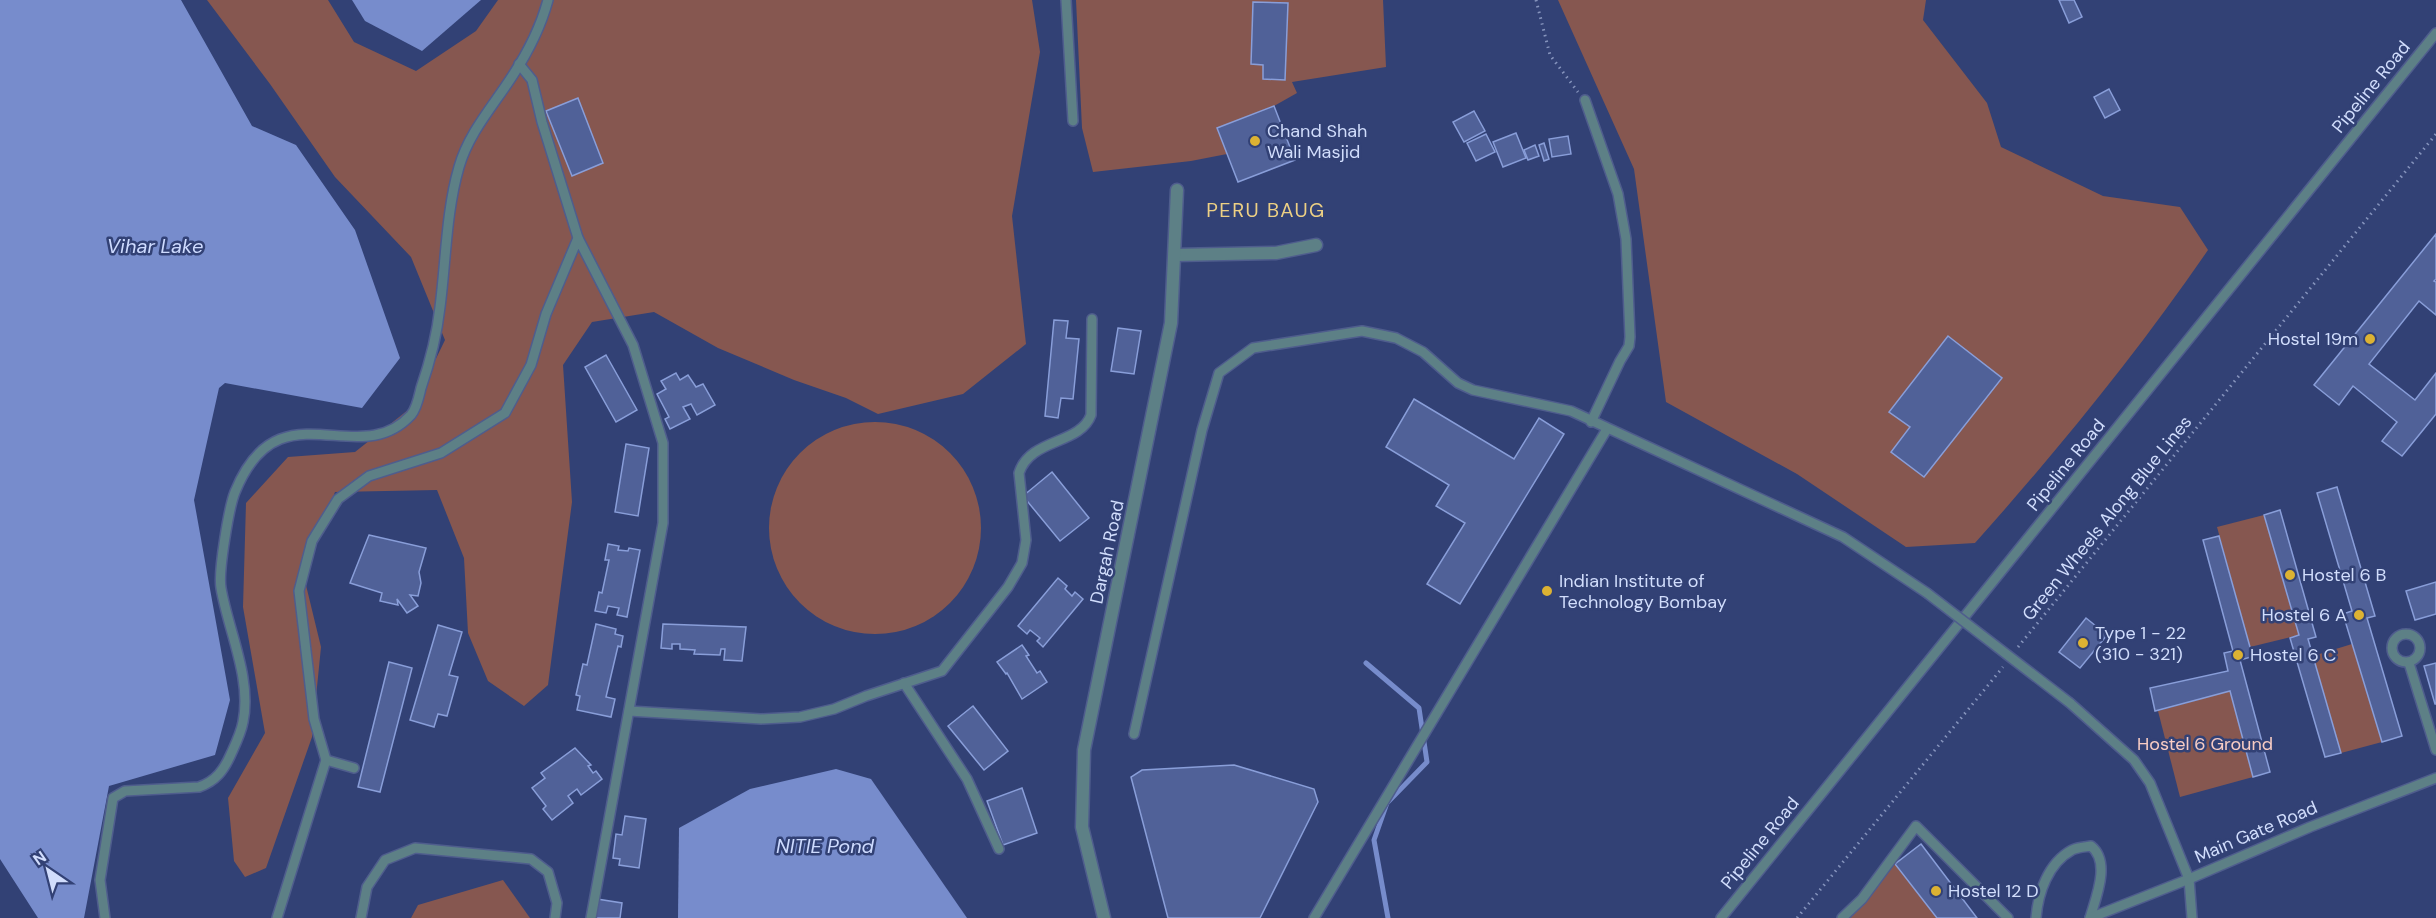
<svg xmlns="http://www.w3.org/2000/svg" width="2436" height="918" viewBox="0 0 2436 918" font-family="'DM Sans',sans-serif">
<rect width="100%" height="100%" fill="#324175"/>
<g fill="#865750">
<path d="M207,0H328L354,42L416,71L476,31L498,0H1032L1040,52L1012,216L1026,344L963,394L878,414L846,398L794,380L718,348L654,312L592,322L563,365L572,502L548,685L524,706L488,681L468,633L464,558L437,490L335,492L304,577L321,647L312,737L266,868L245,877L234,861L228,798L265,733L243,607L246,503L288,457L355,452L413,406L445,340L411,257L335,177L270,84Z"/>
<path d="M1076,0H1383L1386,67L1292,82L1297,93L1274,106L1218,128L1227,154L1191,161L1093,172L1082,128Z"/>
<path d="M1558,0H1926L1923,20L1987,103L2001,147L2103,196L2180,207L2208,250C2138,352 2058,450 1975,543L1906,547L1797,474L1666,402L1634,169Z"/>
<circle cx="875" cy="528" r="106"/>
<path d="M2264,515L2299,635L2250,647L2217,527Z"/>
<path d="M2352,644L2382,742L2341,753L2313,656Z"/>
<path d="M2230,691L2253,777L2180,797L2158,711Z"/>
<path d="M1895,864L1937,918H1847Z"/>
<path d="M503,880L530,918H411L418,905Z"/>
</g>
<g fill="#778ccc">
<path d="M0,0H181L252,126L296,145L355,230L400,358L362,408L225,383L219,388L194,500L230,700L215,755L109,786L84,918H38L0,859Z"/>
<path d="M352,0H481L422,51L365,21Z"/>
<path d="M836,769L871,779L967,918H678L679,828L750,789Z"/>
</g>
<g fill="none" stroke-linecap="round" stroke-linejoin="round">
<path stroke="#778ccc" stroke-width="5" d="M1366,663L1419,708L1427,762L1387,803L1374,840L1388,918"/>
</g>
<g fill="#506198" stroke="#899ed9" stroke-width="1.5">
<path d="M2059,0H2074L2082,17L2069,23Z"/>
<path d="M1253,2L1288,3L1285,80L1263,79V65L1251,64Z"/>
<path d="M2109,89L2120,110L2105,118L2094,97Z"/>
<path d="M578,98L603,163L572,176L546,111Z"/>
<path d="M1274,106L1295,160L1238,182L1217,128Z"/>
<path d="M1474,111L1485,131L1464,142L1453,122Z"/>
<path d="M1516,133L1526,158L1503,167L1493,142Z"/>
<path d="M1486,134L1495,152L1476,161L1467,143Z"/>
<path d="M1568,136L1571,154L1552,157L1549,139Z"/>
<path d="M1544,143L1549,159L1544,161L1539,145Z"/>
<path d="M1535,145L1539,156L1528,160L1524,150Z"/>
<path d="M2436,234V279L2434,281L2436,282V315L2419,301L2369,364L2415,400L2436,373V414L2402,456L2382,441L2397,422L2353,386L2339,405L2314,385Z"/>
<path d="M1054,320L1068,321L1066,338L1079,339L1073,399L1061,398L1058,418L1045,416Z"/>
<path d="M1118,328L1141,331L1134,374L1111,371Z"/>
<path d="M1948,336L2002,378L1924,477L1891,452L1910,427L1889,412Z"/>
<path d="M606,355L637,410L616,422L585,367Z"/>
<path d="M676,373L680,380L688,375L696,387L703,384L715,405L697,415L691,404L683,407L690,419L670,429L665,419L669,417L657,394L666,389L661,381Z"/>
<path d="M1414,399L1514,459L1539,418L1564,434L1460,604L1427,584L1465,523L1436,506L1449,485L1386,447Z"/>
<path d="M626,444L649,448L638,516L615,512Z"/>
<path d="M1052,472L1089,518L1060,541L1023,496Z"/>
<path d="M2337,487L2375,616L2367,618L2402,736L2382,742L2343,614L2352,611L2317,493Z"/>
<path d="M2280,510L2316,637L2308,639L2341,753L2325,757L2290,638L2299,635L2264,515Z"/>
<path d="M369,535L426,548L419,572L421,583L418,596L410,595L418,606L407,613L397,599L398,605L380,601L382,593L350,583Z"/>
<path d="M2219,536L2250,647L2251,657L2240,660L2270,772L2253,777L2230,691L2155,711L2150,688L2228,671L2224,653L2233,651L2203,540Z"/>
<path d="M608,544L619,546L618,550L628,551L629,548L640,550L627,617L617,615L619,608L608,606L606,613L595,611L599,592L602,593L609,560H605Z"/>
<path d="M1058,578L1067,586L1065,589L1072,596L1075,592L1083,599L1043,647L1037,641L1040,638L1030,630L1027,634L1018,626Z"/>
<path d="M2436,582V614L2415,620L2406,591Z"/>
<path d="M2086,618L2107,635L2080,668L2059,652Z"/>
<path d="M596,624L616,629L615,634L623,636L621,647L618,646L606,697L615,699L611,717L577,710L580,696L576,695L583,664L587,665Z"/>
<path d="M663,624L746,627L742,661L724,660L725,649H721L720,655L694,654L695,650L680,649V644H672V649L661,648Z"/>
<path d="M438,625L462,632L449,675L458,677L447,716L438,714L434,727L410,720Z"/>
<path d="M1022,645L1029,655L1026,656L1037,673L1040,671L1047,682L1022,699L1007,673L1006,674L997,662Z"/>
<path d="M389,662L412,668L380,792L358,787Z"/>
<path d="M2436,663V704H2435L2424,666Z"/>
<path d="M973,706L1008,751L984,770L948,726Z"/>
<path d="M575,748L591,765L588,766L593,773L596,771L602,779L581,795L577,789L568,796L573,803L552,820L543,809L546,806L532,788L545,778L541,773Z"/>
<path d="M1234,765L1314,789L1318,802L1260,918H1168L1131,777L1142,770Z"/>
<path d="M1022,788L1037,833L1003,845L987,801Z"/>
<path d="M625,816L646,819L639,868L619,865L620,859L613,858L616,834L622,835Z"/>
<path d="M1921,844L1977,918H1937L1895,864Z"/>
<path d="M597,899L622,903L620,918H595Z"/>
</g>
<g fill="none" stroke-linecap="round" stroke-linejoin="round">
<g stroke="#4f5d8d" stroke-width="12">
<g id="lane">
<path d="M1066,0L1073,121"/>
<path d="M519,64L532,80L542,122L578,238"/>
<path d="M1585,100L1618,194L1626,239L1630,337L1629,346L1620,361L1591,422"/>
<circle cx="2406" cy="648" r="14"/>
<path d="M2409,663L2436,750"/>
<path d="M904,683L967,779L999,849"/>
<path d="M2070,703L2134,760L2150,783L2189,879L2192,918"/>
<path d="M629,711L761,719L800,717L834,709L866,696L942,671L1008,587L1022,563L1026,540L1019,473C1030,438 1080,445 1091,415L1092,319"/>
<path d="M1134,734L1202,430L1219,373L1253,348L1362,331L1396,338L1423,352L1458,383L1473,390L1571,411L1843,537L1927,593"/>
<path d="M326,760L354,768"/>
<path d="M105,918L100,880L113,798L125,791L199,787C216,781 224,770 231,754C236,743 241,733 243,722C252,678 228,630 221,588C218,572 229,507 235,492C279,383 358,473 411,415C417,408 419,396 421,388C430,362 437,334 440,307C446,261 446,212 459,167C469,132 494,105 513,75C528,52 541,26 548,0"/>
<path d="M277,918L326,760L314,719L299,591L312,541L338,499L369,476L441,453L505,413L531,365L546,314L578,238L633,345L663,443V523L591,918"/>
<path d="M361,918L367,887L385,860L415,848L531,859L548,872L557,903L555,918"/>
<path d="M1314,918L1607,429"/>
<path d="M1721,918L2436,33"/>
<path d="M1842,918L1862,899L1916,826L2008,918"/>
<path d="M2036,918C2038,893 2048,863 2072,850C2078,847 2085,847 2091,846C2111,862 2096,897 2090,918"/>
<path d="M2090,918L2189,879L2310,827L2436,778"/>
</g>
</g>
<g stroke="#4f5d8d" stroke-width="15">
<g id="street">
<path d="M1175,255L1276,253L1316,245"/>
<path d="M1104,918L1082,827L1084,750L1171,323L1177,190"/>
</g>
</g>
<g stroke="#8694bd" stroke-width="3" stroke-dasharray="1.5 4.5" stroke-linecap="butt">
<path d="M1536,0L1550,55L1578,92"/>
<path d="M2018,647L2436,134"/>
<path d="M1797,918L2003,667"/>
</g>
<use href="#lane" stroke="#5d8086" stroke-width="9"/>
<use href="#street" stroke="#5d8086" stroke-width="12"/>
<g stroke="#4f5d8d" stroke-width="12" stroke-linecap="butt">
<path id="lane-bridge" d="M1927,593L2070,703"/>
</g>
<use href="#lane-bridge" stroke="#5d8086" stroke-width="9"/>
</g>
<g fill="#dcb233" stroke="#324175" stroke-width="2">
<circle cx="1255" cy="141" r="6"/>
<circle cx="2370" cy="339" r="6"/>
<circle cx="2290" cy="575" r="6"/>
<circle cx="1547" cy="591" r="6"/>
<circle cx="2359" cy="615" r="6"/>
<circle cx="2083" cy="643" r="6"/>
<circle cx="2238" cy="655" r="6"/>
<circle cx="1936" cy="891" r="6"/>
</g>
<g text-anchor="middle" stroke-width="5" stroke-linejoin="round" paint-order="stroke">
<g font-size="18" fill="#d1ddfc" stroke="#324175">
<text transform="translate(2371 87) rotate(-51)" y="6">Pipeline Road</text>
<text transform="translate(2066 465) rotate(-51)" y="6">Pipeline Road</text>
<text transform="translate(2107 518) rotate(-51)" y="6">Green Wheels Along Blue Lines</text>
<text transform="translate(1107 552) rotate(-78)" y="6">Dargah Road</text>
<text transform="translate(2256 832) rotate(-23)" y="6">Main Gate Road</text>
<text transform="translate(1760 843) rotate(-51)" y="6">Pipeline Road</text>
</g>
<g font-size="18" fill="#d1ddfc" stroke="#324175" text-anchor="start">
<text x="1267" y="137">Chand Shah<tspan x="1267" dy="21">Wali Masjid</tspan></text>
<text x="2358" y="345" text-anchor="end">Hostel 19m</text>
<text x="2302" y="581">Hostel 6 B</text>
<text x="1559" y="587">Indian Institute of<tspan x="1559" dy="21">Technology Bombay</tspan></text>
<text x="2347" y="621" text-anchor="end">Hostel 6 A</text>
<text x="2095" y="639">Type 1 - 22<tspan x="2095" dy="21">(310 - 321)</tspan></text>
<text x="2250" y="661">Hostel 6 C</text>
<text x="1948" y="897">Hostel 12 D</text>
</g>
<g font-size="18" fill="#f8ccc4" stroke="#324175">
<text x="2205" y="750">Hostel 6 Ground</text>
</g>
<g font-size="20" letter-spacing="1.5" fill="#edd084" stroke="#324175">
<text x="1266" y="217">PERU BAUG</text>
</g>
<g font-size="20" font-style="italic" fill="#cedbff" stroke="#324175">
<text x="155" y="253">Vihar Lake</text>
<text x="825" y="853">NITIE Pond</text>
</g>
</g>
<g transform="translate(48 870) rotate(325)" stroke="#324175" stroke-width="4.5" paint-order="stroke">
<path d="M0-4.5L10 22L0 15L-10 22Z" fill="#d1ddfc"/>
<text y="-9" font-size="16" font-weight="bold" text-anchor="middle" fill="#d1ddfc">N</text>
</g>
</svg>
